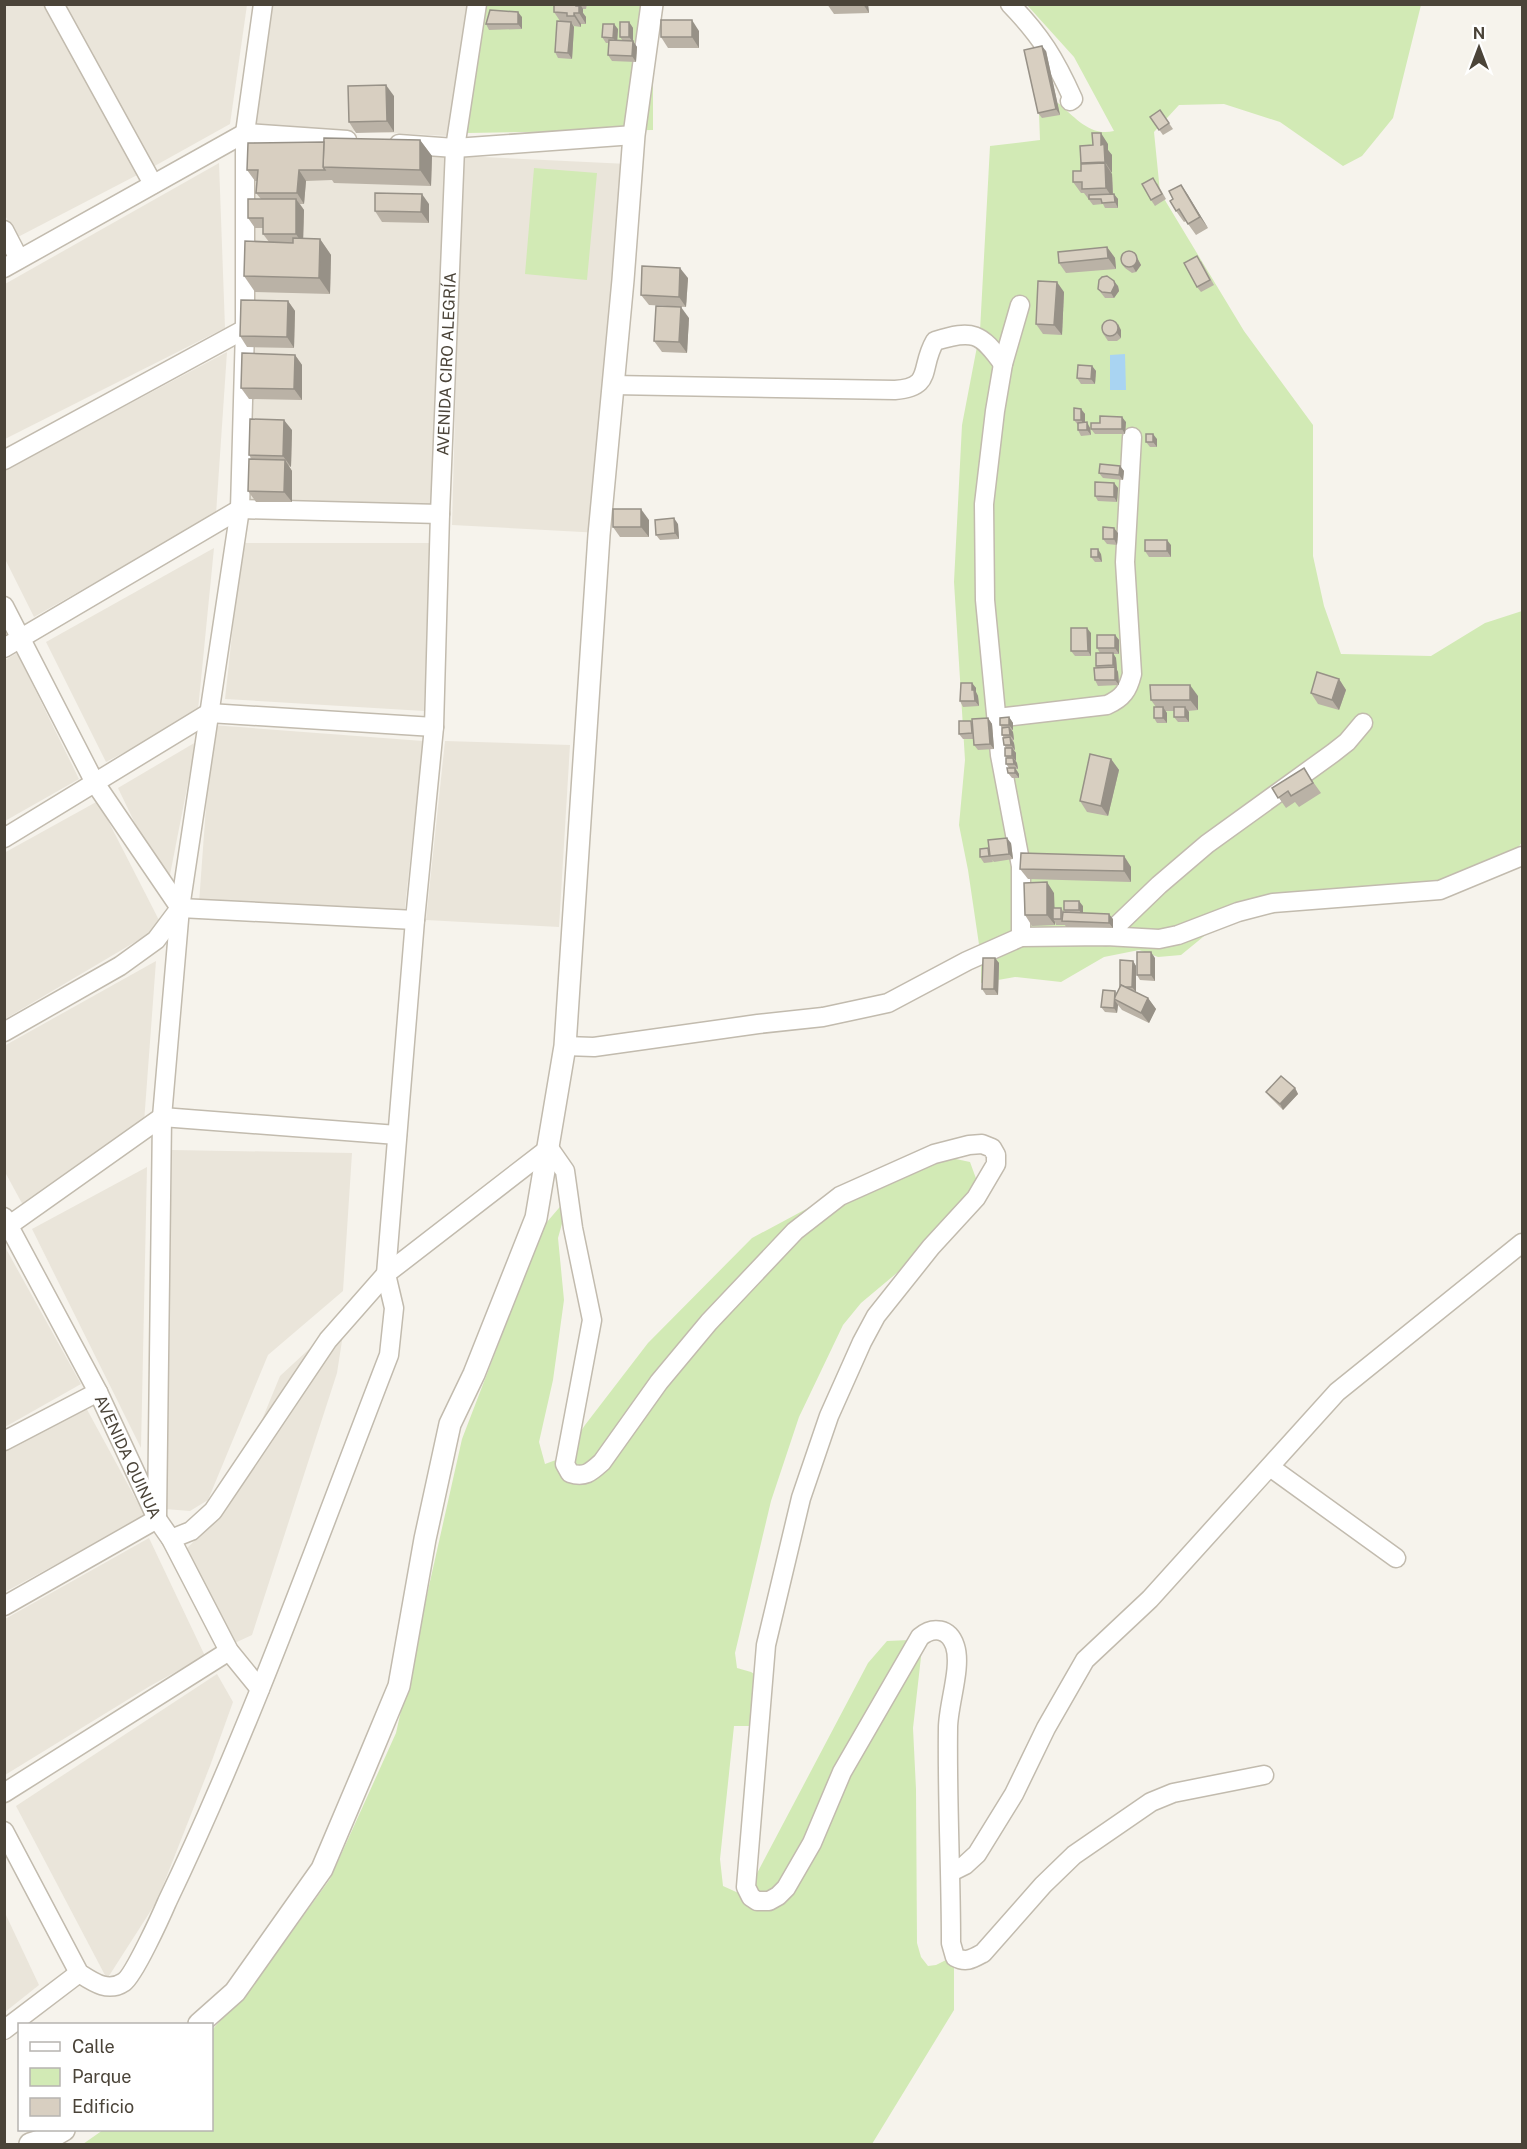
<svg xmlns="http://www.w3.org/2000/svg" width="1527" height="2149" viewBox="0 0 1527 2149" font-family="'Public Sans',sans-serif">
<rect width="100%" height="100%" fill="#f6f3ec"/>
<g fill="#eae5da">
<path d="M5,5H44L141,173L16,238L5,215Z"/>
<path d="M61,5H247L230,124L151,168Z"/>
<path d="M270,5H467L449,136L251,126Z"/>
<path d="M256,148L448,157L433,518L248,508Z"/>
<path d="M462,156L628,164L601,533L452,525Z"/>
<path d="M219,163L225,328L5,439V284Z"/>
<path d="M227,352L216,514L34,617L5,559V470Z"/>
<path d="M242,543H431L424,711L225,699Z"/>
<path d="M214,548L198,710L165,731L106,762L46,642Z"/>
<path d="M17,653L79,779L5,821V660Z"/>
<path d="M212,725L423,741L404,917L199,903Z"/>
<path d="M445,741L570,745L559,927L426,920Z"/>
<path d="M196,742L167,890L118,788Z"/>
<path d="M98,801L162,926L5,1019L4,853Z"/>
<path d="M156,961L143,1136L24,1207L5,1172L4,1046Z"/>
<path d="M172,1150L352,1153L343,1291L268,1355L208,1500L190,1511L165,1509Z"/>
<path d="M147,1167L141,1448L32,1229Z"/>
<path d="M5,1247L81,1384L5,1427H4Z"/>
<path d="M346,1315L337,1373L252,1635L226,1647L184,1551L224,1512L280,1376Z"/>
<path d="M84,1404L145,1516L5,1592V1447Z"/>
<path d="M149,1538L205,1656L150,1686L5,1775V1619Z"/>
<path d="M217,1674L233,1702L210,1766L157,1901L107,1979L16,1806Z"/>
<path d="M5,1913L39,1985L5,2012H4Z"/>
</g>
<g fill="#d2eab5">
<path d="M484,5H653V130L467,133Z"/>
<path d="M1027,5H1421L1393,118L1362,156L1343,166L1280,122L1224,104L1179,105L1154,132L1160,192L1244,331L1313,425V556L1324,606L1341,654L1431,656L1485,623L1522,611V842L1513,855L1467,881L1341,900L1245,919L1214,928L1181,955L1158,957L1139,950L1104,957L1061,982L1015,977L981,983V958L968,870L959,825L965,760L954,582L962,425L980,331L990,146L1040,140L1039,113L1058,103C1075,117 1090,137 1114,131L1074,57Z"/>
<path d="M534,168L597,173L587,280L525,274Z"/>
<path d="M937,1155L970,1162L978,1184L898,1272L861,1303L843,1325L799,1417L771,1501L735,1653L737,1668L751,1672L764,1680L752,1726H734L720,1859L723,1886L745,1896L868,1663L887,1641L910,1640L922,1648L913,1728L916,1789L917,1943L921,1957L928,1966L936,1965L954,1956V2010L872,2144H83L103,2130H212V2030L259,1977L330,1879L396,1733L462,1439L525,1275L541,1229L570,1195L558,1238L564,1300L553,1380L539,1442L545,1464L564,1457L585,1425L648,1343L752,1238L849,1186Z"/>
</g>
<path fill="#a9d4f2" d="M1125,354L1126,390H1110V355Z"/>
<g fill="none" stroke-linecap="round" stroke-linejoin="round">
<g stroke="#c2bbae" stroke-width="21">
<g id="minor">
<path d="M54,4L153,184"/>
<path d="M1010,4C1041,36 1055,59 1073,99L1070,101"/>
<path d="M399,144L455,148L634,135"/>
<path d="M4,230L19,259"/>
<path d="M4,268L245,133L347,140"/>
<path d="M1020,305L1003,364L995,411L984,504L985,600L1000,755L1021,866V937"/>
<path d="M613,385L895,390C934,387 919,368 935,341C973,329 981,333 1003,364"/>
<path d="M4,460L245,329"/>
<path d="M4,606L95,783L180,908"/>
<path d="M4,648L240,509L440,514"/>
<path d="M997,718L1107,705C1123,698 1128,690 1132,674L1125,562L1132,437"/>
<path d="M4,838L209,713L434,727"/>
<path d="M180,908L415,920"/>
<path d="M1106,936L1159,885L1207,844L1333,753L1347,742L1363,723"/>
<path d="M4,1032L120,966L156,940L180,908"/>
<path d="M565,1046L594,1047L758,1024L823,1017L888,1003L967,961L1021,937L1106,936L1159,939L1178,935L1238,912L1273,903L1440,890L1522,856"/>
<path id="s1" d="M4,1217L98,1392L157,1519L171,1539L229,1651L260,1689"/>
<path d="M4,1229L162,1117L397,1135"/>
<path d="M4,1441L98,1392"/>
<path d="M1270,1467L1396,1558"/>
<path d="M171,1539L191,1531L213,1511L328,1340L386,1274L549,1148L565,1171L573,1228L592,1320L565,1464L570,1473C585,1478 591,1472 602,1462L659,1382L709,1322L795,1231L840,1196L934,1154L969,1145L982,1144L992,1148L996,1155V1164L976,1198L931,1247L876,1316L862,1342L829,1416L801,1498L766,1645L746,1887L751,1897L757,1901H769L778,1896L786,1888L812,1843L842,1772L920,1637C933,1626 949,1628 955,1646C962,1667 948,1705 948,1728C947,1800 951,1871 951,1943L955,1957C966,1963 972,1959 983,1953L1043,1885L1074,1855L1151,1802L1173,1793L1264,1775"/>
<path d="M4,1606L157,1519L162,1117L180,908L240,509L245,329V133L263,4"/>
<path d="M4,1793L229,1651"/>
<path id="s2" d="M4,1831L79,1973C93,1982 108,1993 124,1982C134,1975 161,1916 167,1902C252,1725 318,1538 389,1355L394,1308L386,1274L415,920L434,727L440,514L455,148L477,4"/>
<path d="M951,1872L965,1865L977,1854L1014,1794L1046,1728L1085,1660L1150,1599L1337,1392L1522,1243"/>
<path d="M4,2030L79,1973"/>
</g>
</g>
<g stroke="#c2bbae" stroke-width="24">
<g id="tertiary">
<path d="M199,2024L235,1992L322,1869L364,1770L399,1686L425,1539L450,1424L474,1374L536,1218L565,1046L599,535L623,280L634,135L652,4"/>
<path d="M30,2144L52,2137L64,2130"/>
</g>
</g>
<use href="#minor" stroke="#fff" stroke-width="18"/>
<use href="#tertiary" stroke="#fff" stroke-width="21"/>
</g>
<g fill="#bab2a6">
<path d="M554,4H587L586,9H583V13L586,17V24H581V27L574,26L572,23L574,27L572,59L558,58L555,52L560,21L554,12Z"/>
<path d="M827,4H868L869,13L834,14Z"/>
<path d="M522,17V29L489,30L486,24Z"/>
<path d="M629,22L633,28V41L637,47L636,62L612,61L608,55L609,43H606L602,37L618,29L617,41H623L620,37Z"/>
<path d="M699,31V48H668L661,37Z"/>
<path d="M1046,51L1060,115L1042,118L1038,113Z"/>
<path d="M394,96V132L356,133L349,122Z"/>
<path d="M1160,110L1173,129L1163,135L1150,117Z"/>
<path d="M420,140L432,156L431,186L334,183L332,180L306,181L304,204H300L304,210L303,238L320,239L331,255L330,294L255,292L244,276L269,242L263,234V228H255L248,218L261,199L256,193L257,181H255L247,170L324,142Z"/>
<path d="M1108,144V150L1112,155L1111,173L1112,174L1113,194L1118,199V208H1105L1103,204L1093,205L1084,193H1081L1073,182L1081,171V163Z"/>
<path d="M1157,183L1166,199L1155,206L1151,200Z"/>
<path d="M1181,185L1208,228L1196,235L1186,221L1184,222L1176,211L1173,199Z"/>
<path d="M429,204V223L382,222L375,211Z"/>
<path d="M1107,247L1115,258L1116,269L1066,273L1059,263Z"/>
<path d="M1134,252L1141,265L1136,272L1132,273L1125,268L1121,263Z"/>
<path d="M1201,261L1214,285L1201,292L1197,287Z"/>
<path d="M688,278L686,307L649,305L641,295Z"/>
<path d="M1118,286L1119,291L1114,298H1105L1098,289Z"/>
<path d="M1064,292L1062,335L1043,334L1036,324Z"/>
<path d="M288,301L295,311L294,348L247,347L240,336Z"/>
<path d="M689,318L687,353L662,352L654,341Z"/>
<path d="M1121,330V338L1117,341H1108L1102,332Z"/>
<path d="M295,355L302,365V400L249,399L241,388Z"/>
<path d="M1092,366L1096,371L1095,384H1081L1077,378Z"/>
<path d="M1081,409L1085,414V422L1090,428L1091,435L1081,436L1078,430V425L1074,420Z"/>
<path d="M1126,422L1125,434H1095L1091,429Z"/>
<path d="M292,430L291,467L289,466L292,471V502H256L248,491L252,459L249,455Z"/>
<path d="M1157,439V447H1150L1146,442Z"/>
<path d="M1120,466L1124,471L1123,480L1103,478L1099,473Z"/>
<path d="M1114,483L1118,488L1117,502L1098,501L1095,496Z"/>
<path d="M649,520V537H620L613,527Z"/>
<path d="M678,524L679,539L660,540L656,535Z"/>
<path d="M1118,533L1117,545L1107,544L1103,539Z"/>
<path d="M1171,545V557H1149L1145,551Z"/>
<path d="M1101,554L1102,562H1095L1091,557Z"/>
<path d="M1091,633V656H1075L1071,651Z"/>
<path d="M1115,635L1119,640V654H1113L1116,658L1117,670L1118,672L1119,685L1098,686L1095,680L1097,668L1096,666L1100,653L1097,648Z"/>
<path d="M1339,679L1346,690L1339,710L1318,704L1311,693Z"/>
<path d="M972,683L976,688V692L978,696L979,706L963,707L960,701Z"/>
<path d="M1198,696V710L1188,711L1189,712V722H1178L1174,717V711H1165L1167,713V723H1157L1154,718L1156,707L1151,700Z"/>
<path d="M1009,717L1013,723V730H1012L1013,732L1014,740H1013L1014,743L1015,750H1014L1016,753V761L1017,763L1018,769H1016L1019,774V778H1012L1008,773L1009,768L1006,764L1007,758L1005,756L1006,748L1004,745V738L1002,735V728L1000,725Z"/>
<path d="M988,718L992,724L994,749L978,750L974,745L973,739H963L959,734L973,723Z"/>
<path d="M1111,759L1119,770L1108,816L1087,812L1080,801Z"/>
<path d="M1311,779L1321,793L1299,807L1295,802L1286,808L1272,788Z"/>
<path d="M1011,843L1013,859L994,862L992,860L993,862L984,863L980,857L989,850Z"/>
<path d="M1124,856L1131,867V882L1028,879L1020,869Z"/>
<path d="M1054,893V908H1061L1064,912H1065L1064,910L1083,906V913L1113,919V928L1066,927L1065,925H1056L1055,922V925L1032,926L1025,915Z"/>
<path d="M995,958L999,963L998,995H986L982,989Z"/>
<path d="M1155,958V981L1140,980L1137,975Z"/>
<path d="M1133,961L1136,966V992L1148,998L1156,1009L1149,1023L1122,1010L1118,1005L1117,1013L1105,1012L1101,1007L1115,991L1117,993Z"/>
<path d="M1295,1088L1298,1094L1283,1110L1270,1097L1266,1092Z"/>
</g>
<g fill="#979187">
<path d="M576,4H580L583,9V13L586,17V24L579,13Z"/>
<path d="M863,4H868L869,13Z"/>
<path d="M518,12L522,17V29L518,24Z"/>
<path d="M574,13L581,24V27L574,16Z"/>
<path d="M692,20L699,31V48L692,37Z"/>
<path d="M571,22L574,27L572,59L568,53Z"/>
<path d="M629,22L633,28V42L629,37Z"/>
<path d="M614,24L618,29L617,43L613,38Z"/>
<path d="M633,41L637,47L636,62L632,56Z"/>
<path d="M1042,46L1046,51L1060,115L1056,109Z"/>
<path d="M386,85L394,96V132L387,121Z"/>
<path d="M1101,133L1108,144V150L1112,155V173L1105,162L1101,145Z"/>
<path d="M420,140L432,156L431,186L420,170Z"/>
<path d="M1105,163L1112,174L1113,199L1106,188Z"/>
<path d="M299,170L306,181L304,204L297,193Z"/>
<path d="M1181,185L1188,195L1208,228L1200,217Z"/>
<path d="M422,194L429,204V223L421,212Z"/>
<path d="M1114,194L1118,199V208L1115,202Z"/>
<path d="M296,199L304,210L303,245L296,234Z"/>
<path d="M320,239L331,255L330,294L319,278Z"/>
<path d="M1107,247L1115,258L1116,269L1108,258Z"/>
<path d="M1134,252L1141,265L1136,272L1133,267Z"/>
<path d="M680,268L688,278L686,307L679,297Z"/>
<path d="M1114,281L1118,286L1119,291L1114,298L1111,293Z"/>
<path d="M1057,282L1064,292L1062,335L1054,325Z"/>
<path d="M288,301L295,311L294,348L287,337Z"/>
<path d="M681,307L689,318L687,353L679,342Z"/>
<path d="M1118,324L1121,330V338L1117,333Z"/>
<path d="M295,355L302,365V400L294,389Z"/>
<path d="M1092,366L1096,371L1095,384L1091,379Z"/>
<path d="M1081,409L1085,414V426L1081,420Z"/>
<path d="M1122,417L1126,422L1125,434L1122,429Z"/>
<path d="M284,420L292,430L291,467L283,456Z"/>
<path d="M1087,422L1090,428L1091,435L1087,430Z"/>
<path d="M1153,434L1157,439V447L1153,442Z"/>
<path d="M285,460L292,471V502L284,492Z"/>
<path d="M1120,466L1124,471L1123,480L1119,475Z"/>
<path d="M1114,483L1118,488L1117,502L1114,497Z"/>
<path d="M641,509L649,520V537L641,527Z"/>
<path d="M674,518L678,524L679,539L675,533Z"/>
<path d="M1114,528L1118,533L1117,545L1114,539Z"/>
<path d="M1167,540L1171,545V557L1167,551Z"/>
<path d="M1098,549L1101,554L1102,562L1098,557Z"/>
<path d="M1087,628L1091,633V656L1088,651Z"/>
<path d="M1115,635L1119,640V654L1115,648Z"/>
<path d="M1113,653L1116,658L1117,670L1118,672L1119,685L1115,680V668L1113,665Z"/>
<path d="M1339,679L1346,690L1339,710L1332,700Z"/>
<path d="M972,683L976,688V692L978,696L979,706L975,701L972,690Z"/>
<path d="M1190,685L1198,696V710L1190,700Z"/>
<path d="M1163,707L1167,713V723L1163,718Z"/>
<path d="M1185,707L1189,712V722L1185,717Z"/>
<path d="M1009,717L1013,723V730L1009,725Z"/>
<path d="M988,718L992,724L994,749L990,744Z"/>
<path d="M1009,727L1013,732L1014,740L1010,735Z"/>
<path d="M1010,737L1014,743L1015,750L1011,745Z"/>
<path d="M1012,748L1016,753V761L1012,756Z"/>
<path d="M1013,758L1017,763L1018,769L1014,764Z"/>
<path d="M1111,759L1119,770L1108,816L1101,806Z"/>
<path d="M1015,768L1019,774V778L1015,773Z"/>
<path d="M1007,838L1011,843L1013,859L1009,854Z"/>
<path d="M1124,856L1131,867V882L1124,871Z"/>
<path d="M1047,882L1054,893L1055,919H1053L1055,922V925L1047,915Z"/>
<path d="M1079,901L1083,906V916L1079,910Z"/>
<path d="M1109,914L1113,919V928L1109,923Z"/>
<path d="M1151,952L1155,958V981L1151,975Z"/>
<path d="M995,958L999,963L998,995L994,989Z"/>
<path d="M1133,961L1136,966V992L1132,987Z"/>
<path d="M1148,998L1156,1009L1149,1023L1141,1013Z"/>
<path d="M1114,999L1118,1005L1117,1013L1114,1008Z"/>
<path d="M1295,1088L1298,1094L1283,1110L1280,1104Z"/>
</g>
<g fill="#d8cfc1" stroke="#979187" stroke-width="1.5">
<path d="M554,4H576V6H579V13H574V16H567V13L554,12Z"/>
<path d="M490,10L518,12V24H486Z"/>
<rect x="661" y="20" width="31" height="17"/>
<path d="M557,21L571,22L568,53L555,52Z"/>
<rect x="620" y="22" width="9" height="15"/>
<path d="M603,24H614L613,38L602,37Z"/>
<path d="M609,40L633,41L632,56L608,55Z"/>
<path d="M1042,46L1056,109L1038,113L1024,50Z"/>
<path d="M386,85L387,121L349,122L348,86Z"/>
<path d="M1160,110L1169,123L1159,130L1150,117Z"/>
<path d="M1092,133H1101V145L1104,144L1105,162L1081,163L1080,146L1093,145Z"/>
<path d="M324,138L420,140V170L323,167Z"/>
<path d="M324,142L323,167L325,170H299L297,193H256L258,170H247L248,143Z"/>
<path d="M1105,163L1106,188L1082,189V182H1073V171H1081V164Z"/>
<path d="M1153,178L1162,194L1151,200L1142,184Z"/>
<path d="M1181,185L1200,217L1188,224L1179,209L1176,211L1170,201L1173,199L1169,191Z"/>
<path d="M375,193L422,194L421,212L375,211Z"/>
<path d="M1114,194L1115,202L1102,203L1101,199H1089V195Z"/>
<path d="M248,199H296V234H263V218H248Z"/>
<path d="M293,238L320,239L319,278L244,276L245,241L293,243Z"/>
<path d="M1107,247L1108,258L1059,263L1058,252Z"/>
<circle cx="1129" cy="259" r="8"/>
<path d="M1197,256L1210,280L1197,287L1184,263Z"/>
<path d="M642,266L680,268L679,297L641,295Z"/>
<path d="M1107,276L1114,281L1115,285L1111,293L1102,292L1098,289L1099,280L1102,277Z"/>
<path d="M1038,281L1057,282L1054,325L1036,324Z"/>
<path d="M241,300L288,301L287,337L240,336Z"/>
<path d="M656,306L681,307L679,342L654,341Z"/>
<circle cx="1110" cy="328" r="8"/>
<path d="M242,353L295,355L294,389L241,388Z"/>
<path d="M1078,365L1092,366L1091,379L1077,378Z"/>
<path d="M1074,408L1081,409V420H1074Z"/>
<path d="M1100,416L1122,417V429H1091V423H1100Z"/>
<path d="M250,419L284,420L283,456L249,455Z"/>
<path d="M1087,422V430H1078V423Z"/>
<rect x="1146" y="434" width="7" height="8"/>
<path d="M249,459L285,460L284,492L248,491Z"/>
<path d="M1100,464L1120,466L1119,475L1099,473Z"/>
<path d="M1095,482L1114,483V497L1095,496Z"/>
<rect x="613" y="509" width="28" height="18"/>
<path d="M674,518L675,533L656,535L655,520Z"/>
<path d="M1103,527L1114,528V539H1103Z"/>
<rect x="1145" y="540" width="22" height="11"/>
<rect x="1091" y="549" width="7" height="8"/>
<path d="M1071,628H1087L1088,651H1071Z"/>
<rect x="1097" y="635" width="18" height="13"/>
<path d="M1096,653H1113V665L1096,666Z"/>
<path d="M1115,667V680H1095L1094,668Z"/>
<path d="M1317,672L1339,679L1332,700L1311,693Z"/>
<path d="M961,683H972V690H974L975,701H960Z"/>
<path d="M1150,685H1190V700H1151Z"/>
<rect x="1154" y="707" width="9" height="11"/>
<rect x="1174" y="707" width="11" height="10"/>
<path d="M1009,717V725H1000V718Z"/>
<path d="M988,718L990,744L974,745L972,719Z"/>
<path d="M959,721H971L972,733L959,734Z"/>
<path d="M1009,727L1010,735H1002V728Z"/>
<path d="M1010,737L1011,745H1004L1003,738Z"/>
<rect x="1005" y="748" width="7" height="8"/>
<path d="M1090,754L1111,759L1101,806L1080,801Z"/>
<path d="M1006,758H1013L1014,764H1006Z"/>
<path d="M1007,768H1015V773H1008Z"/>
<path d="M1304,768L1313,783L1291,796L1288,791L1278,798L1272,788Z"/>
<path d="M1007,838L1009,854L990,856L988,840Z"/>
<path d="M988,848L989,856L980,857V849Z"/>
<path d="M1021,853L1124,856V871L1020,869Z"/>
<path d="M1047,882V915H1025L1024,883Z"/>
<rect x="1064" y="901" width="15" height="9"/>
<rect x="1053" y="908" width="8" height="11"/>
<path d="M1063,912L1109,914V923L1062,921Z"/>
<rect x="1137" y="952" width="14" height="23"/>
<path d="M983,958H995L994,989H982Z"/>
<path d="M1120,960L1133,961L1132,987H1125L1121,985L1120,987Z"/>
<path d="M1121,985L1148,998L1141,1013L1114,999Z"/>
<path d="M1103,990L1115,991L1114,1008L1101,1007Z"/>
<path d="M1281,1076L1295,1088L1280,1104L1266,1092Z"/>
</g>
<g text-anchor="middle" stroke-width="5" stroke-linejoin="round" paint-order="stroke">
<g font-size="16" fill="#4b4439" stroke="#fff">
<text dy="6" stroke="none"><textPath href="#s2" startOffset="1886">AVENIDA CIRO ALEGRÍA</textPath></text>
<text dy="6" stroke="none"><textPath href="#s1" startOffset="270">AVENIDA QUINUA</textPath></text>
</g>
</g>
<rect width="1527" height="2149" fill="none" stroke="#4b4439" stroke-width="12"/>
<rect x="18" y="2023" width="195" height="108" fill="#ffffff" stroke="#b7b4b0" stroke-width="1.5"/>
<rect x="30" y="2042" width="30" height="9" fill="#ffffff" stroke="#b7b4b0" stroke-width="1.5"/>
<text x="72" y="2053" font-size="18" fill="#4b4439">Calle</text>
<rect x="30" y="2068" width="30" height="18" fill="#d2eab5" stroke="#b7b4b0" stroke-width="1.5"/>
<text x="72" y="2083" font-size="18" fill="#4b4439">Parque</text>
<rect x="30" y="2098" width="30" height="18" fill="#d8cfc1" stroke="#b7b4b0" stroke-width="1.5"/>
<text x="72" y="2113" font-size="18" fill="#4b4439">Edificio</text>
<g transform="translate(1479 48)" stroke="#ffffff" stroke-width="4.5" paint-order="stroke">
<path d="M0-4.5L10 22L0 15L-10 22Z" fill="#4b4439"/>
<text y="-9" font-size="16" font-weight="bold" text-anchor="middle" fill="#4b4439">N</text>
</g>
</svg>
